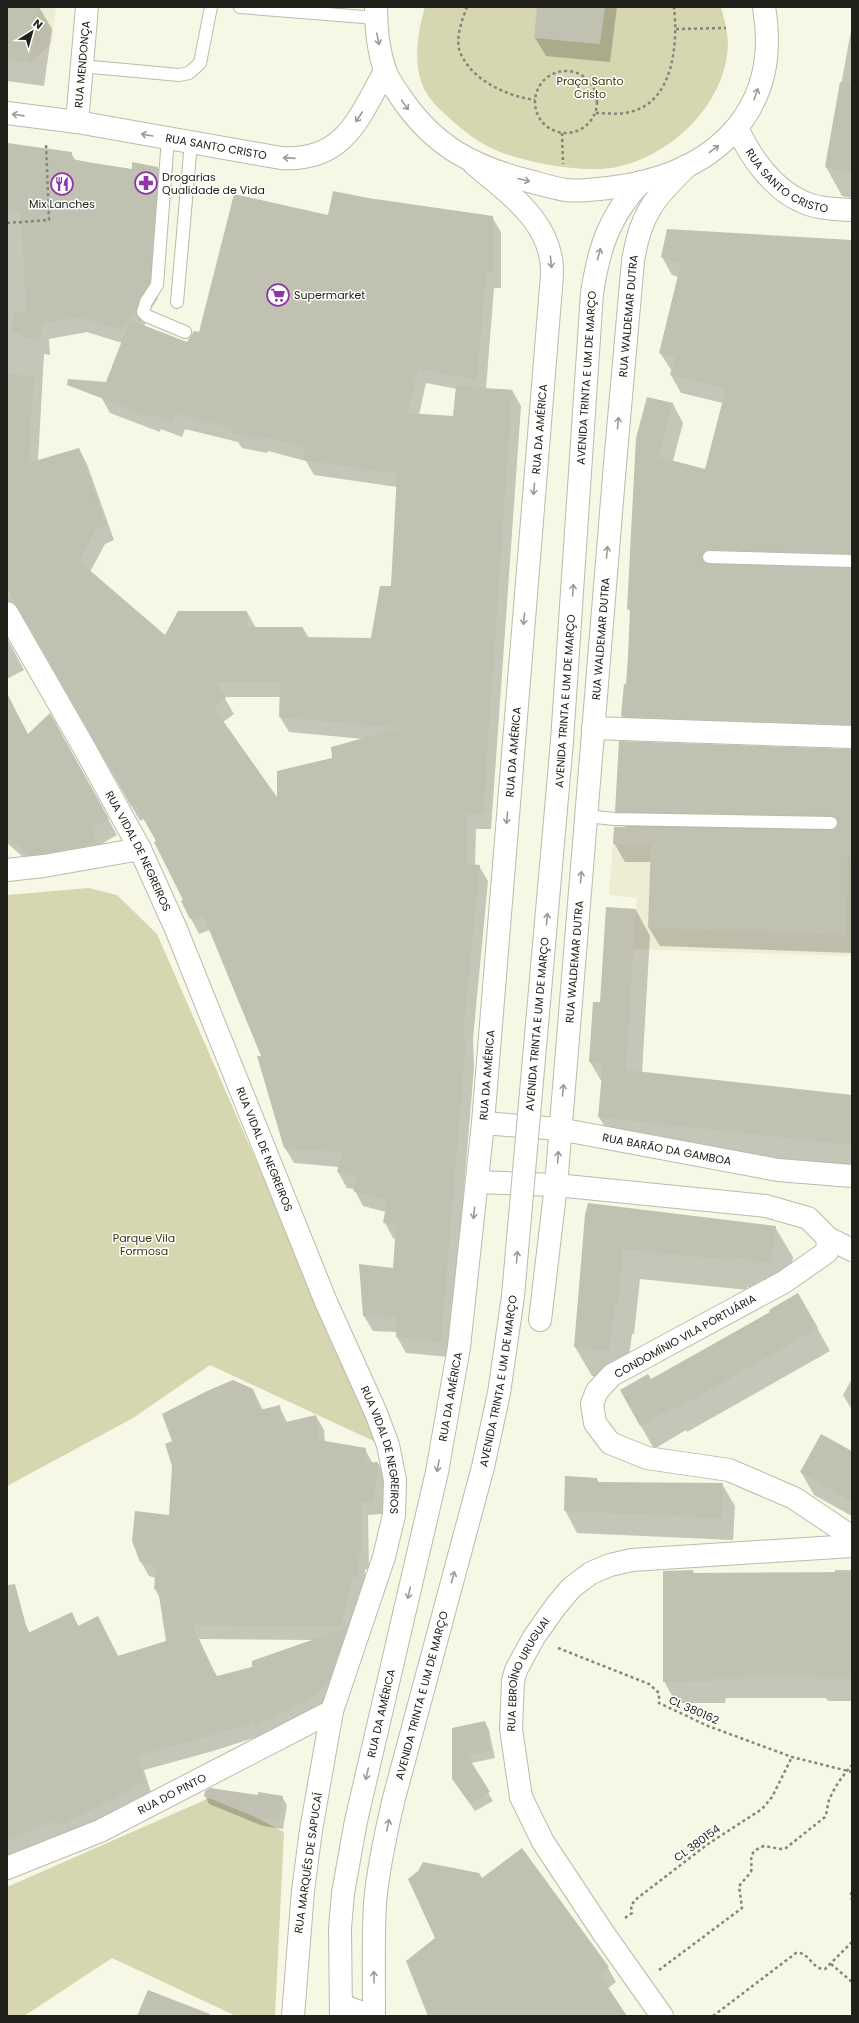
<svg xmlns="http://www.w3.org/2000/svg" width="859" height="2023" viewBox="0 0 859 2023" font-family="Poppins,sans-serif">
<rect width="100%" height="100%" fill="#f7f7e6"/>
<g fill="#ededd4">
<path d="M7,7H56L52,43L30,63L7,59Z"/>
<path d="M616,805L852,812V956L632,949L637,898L609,895Z"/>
</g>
<g fill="#d6d6b0">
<path d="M425,7H721C725,22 730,39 727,55C720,109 669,156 617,167C583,174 517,162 487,146C472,138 459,127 446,115C436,106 427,97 422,84C413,60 418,31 425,7Z"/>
<path d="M89,888L117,895L157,934L380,1444L210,1365L133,1418L7,1486V895Z"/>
<path d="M214,1796L284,1832L275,2016H236L112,1958L24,2016H7V1887Z"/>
</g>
<g fill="#0003" fill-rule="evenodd">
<path d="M7,7H39L52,29L44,86L7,81Z"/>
<path d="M538,7H617L610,62L546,56L535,38Z"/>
<path d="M852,25V198L842,196L826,167Z"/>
<path d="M7,144L71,153L76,161L133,170L158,168L167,183L158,298L148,314L144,327L188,343L329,216L367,199L492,217L501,232V288H494L486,389L512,390L521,406L491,829H476L475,866H479L488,881L473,1039L474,1068L450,1357L406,1353L397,1337V1332L373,1331L364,1316L394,1269L396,1239L393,1238L385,1223L386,1212L363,1206L354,1189L347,1188L338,1172L339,1167L294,1163L285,1148L263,1057L210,930L199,934L182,901L184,900L157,841L144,819L140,821L27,622L23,618L17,616L7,620V593L17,589L7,569ZM87,332L122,343L101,397L110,413L160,432L161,429L182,437L185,429L238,442L242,448L267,453L268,451L306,461L314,475L397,487L392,587L372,639L309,638L303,628H256L247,612L165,637L90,572L105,544L114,540L87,464L79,449L38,461L44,354L50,355L49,339ZM426,383L457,389L454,417L419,415ZM224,697H280V717L289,732L364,739L333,759L278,800L223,722L234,714Z"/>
<path d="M852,241V742L633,734L622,716L625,685H627L631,613L628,609L648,399L673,404L683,423L673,461L706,470L723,403L681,393L671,375L672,371L660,353L678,277L672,275L662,257Z"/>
<path d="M7,638L24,670L7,679Z"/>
<path d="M7,693L28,735L59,730L117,835L103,843L104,859L38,870L7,843Z"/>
<path d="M852,750V953L660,946L649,928L652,862H625L614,843L626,828L616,811Z"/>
<path d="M636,910L650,936L642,1073L852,1096V1169L614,1143L599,1117L602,1082L590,1062L601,1004Z"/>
<path d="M586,1216L775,1227L793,1257L788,1292L747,1287L748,1290L640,1279L634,1334H632L626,1381L592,1376L575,1347Z"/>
<path d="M811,1317L830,1351L687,1432L686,1430L654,1449L621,1391Z"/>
<path d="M852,1379V1410L843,1395Z"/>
<path d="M253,1390L263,1410L279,1406L287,1422L316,1416L324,1430L325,1442L365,1449L373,1464L378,1463L386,1477L382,1514L368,1515L369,1569H365L366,1590H361L350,1636L324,1708L263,1740L260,1736L213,1751L144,1770L152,1796L66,1839L63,1833L7,1858V1627L24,1622L30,1633L71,1613L79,1627L98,1618L118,1656L167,1642L160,1598L155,1589L156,1578L149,1576L141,1562ZM199,1639L315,1640L253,1667L217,1677Z"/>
<path d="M852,1453V1516L814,1495L801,1472Z"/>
<path d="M597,1479L599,1483L722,1484L735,1506L733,1540L577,1533L565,1510Z"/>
<path d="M835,1570H852V1701H828L826,1698H726L725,1703H676L664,1681L693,1571L694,1574L835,1573Z"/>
<path d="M485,1722L489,1730L495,1758L471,1763L493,1801L475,1811L453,1779Z"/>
<path d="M205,1796L282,1797L287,1805L283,1829L263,1826L209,1804Z"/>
<path d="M482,1879L608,1968L616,1982L607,1989L626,2016H431L436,1938Z"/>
</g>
<g fill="#c1c1b1" fill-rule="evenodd">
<path d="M7,7H38L30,63L7,59Z"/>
<path d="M537,7H605L600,44L534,38Z"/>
<path d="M840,82L852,83V173L825,167Z"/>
<path d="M7,143L72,152V159L93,163L132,169V162L158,167L150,283L140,298L136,311L121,330L78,317L41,324V340L25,338L12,330L14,312L26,313L21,211L7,212Z"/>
<path d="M333,191L368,198L493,216V273H486L477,380L418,368L407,413L453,416L456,386L512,390L483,814H467V864L480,865L464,1023L465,1052L441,1342L396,1337L397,1317L363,1316L359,1264L393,1268L396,1225L383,1223L387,1200L353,1191L357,1177L337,1172L342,1152L284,1148L257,1056H261L203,915L190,919L181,901L183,900L154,842L156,841L135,804L131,806L7,589V374L34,376L28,463L79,448L106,525L96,529L79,561L165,635L178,611H247L248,627H303V637L371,638L380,586H391L397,472H384L304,460L305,448L259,436V438L232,433L233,428L176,414L173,422L152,414L151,417L67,385L68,379L106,382L130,320L187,342L194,331L199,332L234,194L328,215ZM216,682H280L279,717L400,728L331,747L332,758L277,771V797L214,708L226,698Z"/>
<path d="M667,229L852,240V554L709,550L703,553L702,557L705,563L709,564L852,568V724L621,716L624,684H626L628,656L630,609H627L636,438L647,397L673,403L659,457L705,469L726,388L670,375L675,357L659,353L681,263L661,257Z"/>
<path d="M7,695L28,734L50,713L109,819L94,828L96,844L29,855L7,836Z"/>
<path d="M619,741L852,749V858H848L846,935L648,928L651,844H613L614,827L831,830L837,827L838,823L835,817L831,816L615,812Z"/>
<path d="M606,907L636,909L626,1070L852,1095V1145L598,1117L603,1063L589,1062L593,1002H600Z"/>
<path d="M588,1203L776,1226L771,1263L731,1257V1260L623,1249L618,1305L615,1304L609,1351L574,1347L585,1215Z"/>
<path d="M798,1293L818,1328L674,1410L673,1408L640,1426L620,1390L648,1374L651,1379L770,1312L769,1310Z"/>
<path d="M233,1380L253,1389L260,1410L280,1405L282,1423L316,1415L319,1440L366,1448L364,1463L378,1462L374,1501L361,1502V1555L358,1556L359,1577H353L341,1627L192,1625L213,1674L215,1673L217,1676L252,1667V1661L346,1628L330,1678L316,1695L254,1727V1722L205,1737L137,1756L145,1782L58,1826L56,1820L7,1841V1585L15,1584L28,1633L72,1612L78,1626L98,1616L118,1656L166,1641L158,1589H154L156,1567L140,1562L132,1541L135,1511L169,1515L172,1466L165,1444L172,1441L162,1414L207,1391Z"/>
<path d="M821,1434L852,1451V1502L800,1472Z"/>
<path d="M565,1476L597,1478V1482L723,1483L721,1518L564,1511Z"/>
<path d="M693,1570V1573L852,1572V1679H815V1676L714,1677L712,1681L663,1682V1571Z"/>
<path d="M485,1721L491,1750L467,1755L490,1792L470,1804L452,1779V1728Z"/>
<path d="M210,1788L258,1795V1792L283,1796L279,1821L258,1818L204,1796L205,1791Z"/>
<path d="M522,1848L609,1967L599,1974L627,2016H428L406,1961L435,1938L408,1879L418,1871L423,1862L479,1873L482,1878Z"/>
<path d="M148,1990L210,2014V2016H137Z"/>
</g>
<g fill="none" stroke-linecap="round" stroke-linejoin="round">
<g stroke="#bbbbab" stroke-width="14">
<g id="service">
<path d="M240,7L376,18"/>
<path d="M81,66L179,75L189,73L200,63L211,7"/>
<path d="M168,138L157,285L146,302L143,312L147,316L185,332"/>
<path d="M177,302L191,142"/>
<path d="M709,557L852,561"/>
<path d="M586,816L614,819L831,823"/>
</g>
</g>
<g stroke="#bbbbab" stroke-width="24">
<g id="minor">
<path id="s1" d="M7,613L85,749L140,849L176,929L326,1302L376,1413L388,1445L395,1480L394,1515L384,1557L332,1711L311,1830L303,1891L293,2016"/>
<path d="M593,728L852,737"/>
<path d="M7,870L44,866L140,849"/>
<path d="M477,1182L556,1185L766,1206L808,1218L828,1238L852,1250"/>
<path d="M828,1238L827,1252L784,1282L612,1375L597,1391L592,1404L595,1423L610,1443L647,1458L729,1470L794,1498L852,1537"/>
<path id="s2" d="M540,1320L556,1185L615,464L633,261C640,215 654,198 687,166"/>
<path id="s3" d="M7,1868L100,1831L332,1711"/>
<path d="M341,2005L371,2016"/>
<path id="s4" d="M662,2016L604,1934L543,1842L521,1797L511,1729L513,1681L516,1670L534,1637L556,1606L571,1588L591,1573L610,1565L632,1560L852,1546"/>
</g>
</g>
<g stroke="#bbbbab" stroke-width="24">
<g id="tertiary">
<path id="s5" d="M737,128C750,156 772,188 801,201C816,209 835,209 852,210"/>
<path id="s6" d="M483,1123L559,1129L778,1170L852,1176"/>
</g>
</g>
<g stroke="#bbbbab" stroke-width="24">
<g id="secondary">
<path id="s7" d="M7,113L77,122L281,158C344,162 359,118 385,71"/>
<path id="s8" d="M77,122L87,7"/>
</g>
</g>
<g stroke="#bbbbab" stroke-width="24">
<g id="primary">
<path d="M376,7C376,28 378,50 385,70C388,80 396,90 402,99C435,147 474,167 529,181C541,184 553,188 565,190C585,192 608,188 628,185C722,168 781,105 764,7"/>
<path id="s9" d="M562,741L592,293C599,248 609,216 641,182"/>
<path id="s10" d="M341,2016L340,1928L343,1893L356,1821L437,1472L459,1347L483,1123L552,275C554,223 509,194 474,164"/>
<path id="s11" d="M374,2016C374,1978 373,1941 375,1903C378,1868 386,1832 394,1798L483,1467L499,1393L513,1296"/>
</g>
</g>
<g stroke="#85857a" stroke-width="2.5" stroke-dasharray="3 3" stroke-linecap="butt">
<path d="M467,7C462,19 455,39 460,52C472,81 507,96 535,100"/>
<path d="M676,29L726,28"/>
<circle cx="566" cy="102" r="31"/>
<path d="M596,113C607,113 619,115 630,112C674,102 678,43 674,7"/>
<path d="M562,133L563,164"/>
<path d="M7,223L49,220L46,143"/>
<path d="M558,1648L649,1684L659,1693V1703L708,1726L792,1757L852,1772"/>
<path d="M852,1892L851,1894L852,1900"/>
<path d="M625,1918L632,1913L631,1906L635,1900L708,1844L762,1809L772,1797L792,1757"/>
<path d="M831,1964L852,1982"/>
<path d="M659,1970L742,1908L739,1886L751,1872C753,1859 746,1853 764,1846L781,1849L786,1848L825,1817C828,1810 827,1804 830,1798C835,1786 844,1774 852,1765"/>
<path d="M713,2016L796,1953C809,1951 812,1970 825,1969L852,1942"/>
</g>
<use href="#service" stroke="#fff" stroke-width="12"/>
<use href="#minor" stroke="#fff" stroke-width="22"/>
<use href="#tertiary" stroke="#fff" stroke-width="22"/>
<use href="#secondary" stroke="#fff" stroke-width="22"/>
<use href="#primary" stroke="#fff" stroke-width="22"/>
<g stroke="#bbbbab" stroke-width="24" stroke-linecap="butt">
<g id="primary-bridge">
<path id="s12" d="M513,1296L562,741"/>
</g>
</g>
<use href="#primary-bridge" stroke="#fff" stroke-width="22"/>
</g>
<defs><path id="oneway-shaft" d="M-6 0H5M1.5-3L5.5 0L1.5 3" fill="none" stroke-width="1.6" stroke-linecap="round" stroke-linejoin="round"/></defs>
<g stroke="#9b9b98">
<use href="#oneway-shaft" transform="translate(378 39) rotate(79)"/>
<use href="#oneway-shaft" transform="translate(756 94) rotate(-71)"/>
<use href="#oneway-shaft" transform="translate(405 105) rotate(55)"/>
<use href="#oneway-shaft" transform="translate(18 115) rotate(-172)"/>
<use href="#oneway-shaft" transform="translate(359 117) rotate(123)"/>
<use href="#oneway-shaft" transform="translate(147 135) rotate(-170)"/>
<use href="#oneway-shaft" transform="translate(714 149) rotate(-37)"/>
<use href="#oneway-shaft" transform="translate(289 158) rotate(-176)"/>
<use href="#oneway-shaft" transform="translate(524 180) rotate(14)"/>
<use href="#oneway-shaft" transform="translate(599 254) rotate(-75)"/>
<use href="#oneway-shaft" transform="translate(551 262) rotate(84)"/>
<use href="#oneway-shaft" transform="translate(618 423) rotate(-85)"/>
<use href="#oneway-shaft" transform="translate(534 489) rotate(95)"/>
<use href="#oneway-shaft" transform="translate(607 552) rotate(-85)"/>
<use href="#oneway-shaft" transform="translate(573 590) rotate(-86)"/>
<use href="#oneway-shaft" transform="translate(524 619) rotate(95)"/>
<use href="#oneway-shaft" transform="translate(507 818) rotate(95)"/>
<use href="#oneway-shaft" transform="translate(581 877) rotate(-85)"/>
<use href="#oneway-shaft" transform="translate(547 919) rotate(-85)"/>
<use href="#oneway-shaft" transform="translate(563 1090) rotate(-85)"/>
<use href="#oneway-shaft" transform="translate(558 1157) rotate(-86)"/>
<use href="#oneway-shaft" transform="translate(474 1213) rotate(96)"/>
<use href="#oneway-shaft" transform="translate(517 1257) rotate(-85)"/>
<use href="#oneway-shaft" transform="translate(438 1466) rotate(101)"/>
<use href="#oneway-shaft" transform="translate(453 1577) rotate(-75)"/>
<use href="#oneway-shaft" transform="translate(409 1593) rotate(103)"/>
<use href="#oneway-shaft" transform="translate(367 1774) rotate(103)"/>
<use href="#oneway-shaft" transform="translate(388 1825) rotate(-78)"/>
<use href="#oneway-shaft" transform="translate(374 1977) rotate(-91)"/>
</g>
<defs>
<g id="pharmacy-ring" transform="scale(1.15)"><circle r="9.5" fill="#fff" stroke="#8c37a4" stroke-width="1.5"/><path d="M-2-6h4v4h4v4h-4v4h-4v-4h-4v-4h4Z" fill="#8c37a4"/></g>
<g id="restaurant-ring" transform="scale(1.15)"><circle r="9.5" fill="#fff" stroke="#8c37a4" stroke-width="1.5"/><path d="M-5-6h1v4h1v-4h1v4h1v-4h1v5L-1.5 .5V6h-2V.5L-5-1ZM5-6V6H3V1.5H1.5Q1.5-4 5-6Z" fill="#8c37a4"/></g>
<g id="supermarket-ring" transform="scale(1.15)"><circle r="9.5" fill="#fff" stroke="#8c37a4" stroke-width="1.5"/><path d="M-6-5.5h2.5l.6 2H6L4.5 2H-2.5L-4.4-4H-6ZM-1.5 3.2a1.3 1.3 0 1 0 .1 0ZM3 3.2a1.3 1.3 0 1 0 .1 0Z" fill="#8c37a4"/></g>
</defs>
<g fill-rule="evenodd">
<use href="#pharmacy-ring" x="146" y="183"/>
<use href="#restaurant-ring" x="62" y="184"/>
<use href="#supermarket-ring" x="278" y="295"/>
</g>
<g text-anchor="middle" stroke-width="3" stroke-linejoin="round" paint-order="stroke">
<g font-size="11" fill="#21211b" stroke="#fff">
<text dy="4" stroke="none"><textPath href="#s8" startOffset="58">RUA MENDONÇA</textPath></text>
<text dy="4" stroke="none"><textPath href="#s7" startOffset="212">RUA SANTO CRISTO</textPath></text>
<text dy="4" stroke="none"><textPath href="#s5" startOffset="76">RUA SANTO CRISTO</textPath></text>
<text dy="4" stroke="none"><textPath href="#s2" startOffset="1008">RUA WALDEMAR DUTRA</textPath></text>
<text dy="4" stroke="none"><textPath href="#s9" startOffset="364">AVENIDA TRINTA E UM DE MARÇO</textPath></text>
<text dy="4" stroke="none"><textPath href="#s10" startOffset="1603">RUA DA AMÉRICA</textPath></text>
<text dy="4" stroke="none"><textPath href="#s2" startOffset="684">RUA WALDEMAR DUTRA</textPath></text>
<text transform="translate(565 701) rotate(-86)" y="4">AVENIDA TRINTA E UM DE MARÇO</text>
<text dy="4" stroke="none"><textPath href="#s10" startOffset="1279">RUA DA AMÉRICA</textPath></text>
<text dy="4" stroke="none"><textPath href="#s1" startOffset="272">RUA VIDAL DE NEGREIROS</textPath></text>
<text dy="4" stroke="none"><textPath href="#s2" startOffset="360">RUA WALDEMAR DUTRA</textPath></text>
<text dy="4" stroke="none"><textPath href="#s12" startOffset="273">AVENIDA TRINTA E UM DE MARÇO</textPath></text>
<text dy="4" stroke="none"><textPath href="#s10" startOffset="955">RUA DA AMÉRICA</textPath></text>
<text dy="4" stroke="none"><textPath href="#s6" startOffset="186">RUA BARÃO DA GAMBOA</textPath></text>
<text dy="4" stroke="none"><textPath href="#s1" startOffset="596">RUA VIDAL DE NEGREIROS</textPath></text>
<text transform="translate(685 1336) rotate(-29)" y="4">CONDOMÍNIO VILA PORTUÁRIA</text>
<text dy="4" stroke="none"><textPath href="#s11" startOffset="650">AVENIDA TRINTA E UM DE MARÇO</textPath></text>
<text dy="4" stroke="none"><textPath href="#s10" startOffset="631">RUA DA AMÉRICA</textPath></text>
<text dy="4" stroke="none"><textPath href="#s1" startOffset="920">RUA VIDAL DE NEGREIROS</textPath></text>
<text dy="4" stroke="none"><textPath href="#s4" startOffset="388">RUA EBROÍNO URUGUAI</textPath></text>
<text dy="4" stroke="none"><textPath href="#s11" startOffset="326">AVENIDA TRINTA E UM DE MARÇO</textPath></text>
<text transform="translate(694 1710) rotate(24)" y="4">CL 380162</text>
<text dy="4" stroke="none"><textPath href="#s10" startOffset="307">RUA DA AMÉRICA</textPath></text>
<text dy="4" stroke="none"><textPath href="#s3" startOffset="181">RUA DO PINTO</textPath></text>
<text transform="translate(697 1843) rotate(-36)" y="4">CL 380154</text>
<text transform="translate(308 1863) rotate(-82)" y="4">RUA MARQUÊS DE SAPUCAÍ</text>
</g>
<g font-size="11" fill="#363502" stroke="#fff">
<text x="590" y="85">Praça Santo<tspan x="590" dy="13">Cristo</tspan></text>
<text x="144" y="1242">Parque Vila<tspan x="144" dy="13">Formosa</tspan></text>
</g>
<g font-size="11" fill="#21211b" stroke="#fff" text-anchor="start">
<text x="162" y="181">Drogarias<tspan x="162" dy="13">Qualidade de Vida</tspan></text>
<text x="62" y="208" text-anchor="middle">Mix Lanches</text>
<text x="294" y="299">Supermarket</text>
</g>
</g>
<rect width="859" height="2023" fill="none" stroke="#21211b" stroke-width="16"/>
<g transform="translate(32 32) rotate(37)" stroke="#ffffff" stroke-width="3" paint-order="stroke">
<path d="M0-3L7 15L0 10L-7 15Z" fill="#21211b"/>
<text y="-6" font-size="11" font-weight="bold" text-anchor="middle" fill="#21211b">N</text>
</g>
</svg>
